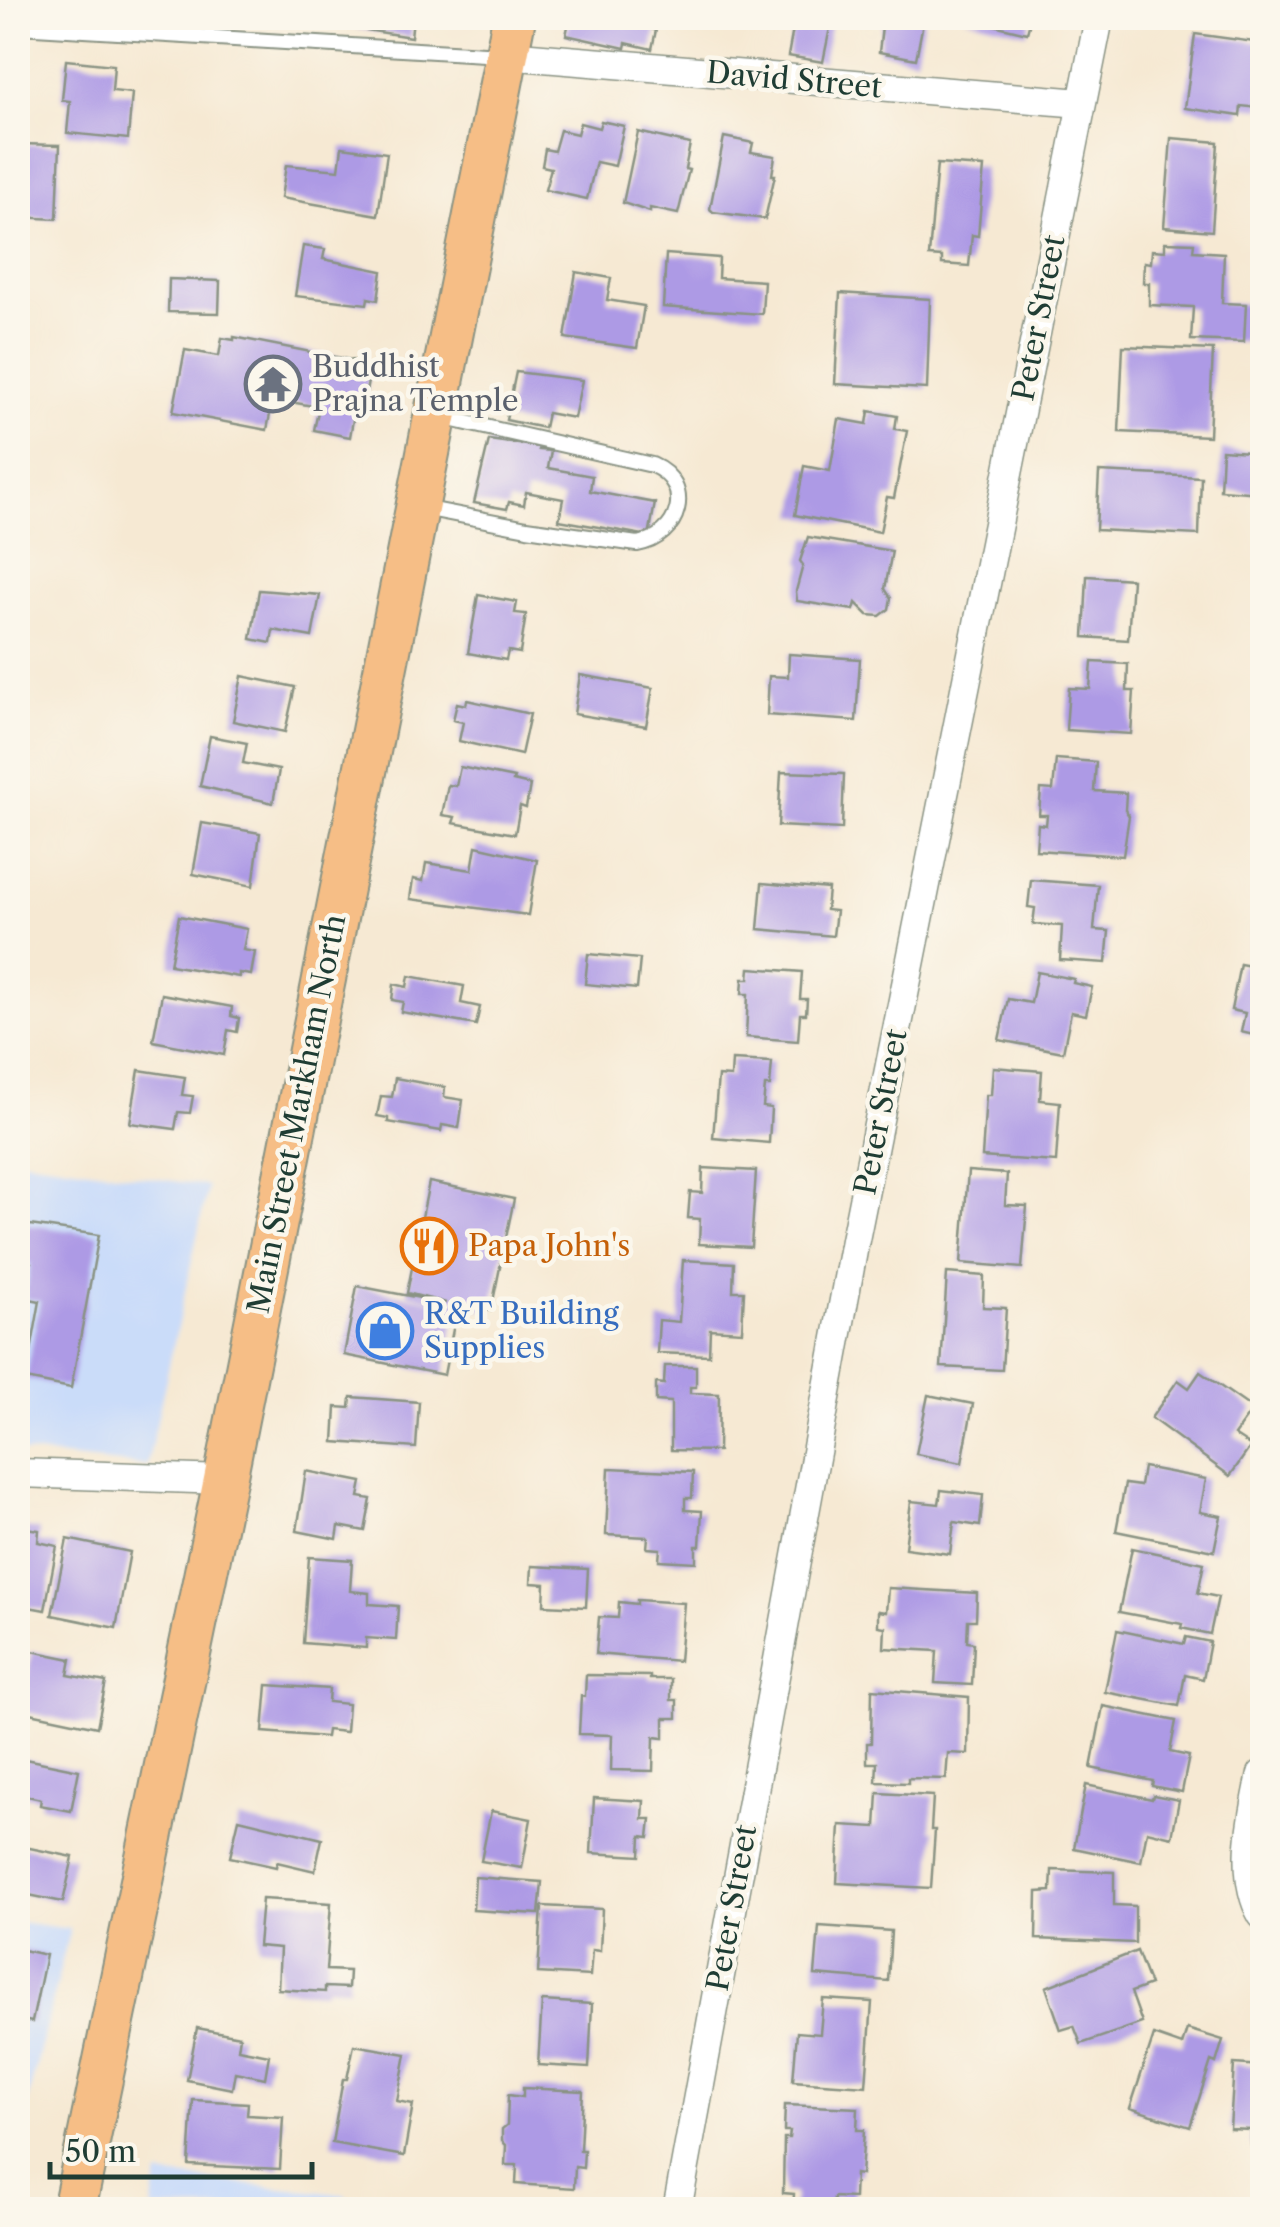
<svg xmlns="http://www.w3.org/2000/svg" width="1280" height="2227" viewBox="0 0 1280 2227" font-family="'Libre Caslon Text',serif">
<rect width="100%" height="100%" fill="#fbf7ec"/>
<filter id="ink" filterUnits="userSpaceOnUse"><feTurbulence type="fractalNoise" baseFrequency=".01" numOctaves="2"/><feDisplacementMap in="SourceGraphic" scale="20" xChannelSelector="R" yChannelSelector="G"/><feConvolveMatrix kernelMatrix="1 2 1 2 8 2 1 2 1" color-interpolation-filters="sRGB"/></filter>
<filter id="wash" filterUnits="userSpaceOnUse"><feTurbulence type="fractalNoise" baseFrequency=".0048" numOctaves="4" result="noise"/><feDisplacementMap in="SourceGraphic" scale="40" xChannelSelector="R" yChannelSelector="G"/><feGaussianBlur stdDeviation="2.25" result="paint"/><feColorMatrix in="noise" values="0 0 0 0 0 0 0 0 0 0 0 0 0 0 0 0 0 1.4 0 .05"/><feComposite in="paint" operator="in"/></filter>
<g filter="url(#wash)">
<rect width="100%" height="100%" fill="#f6e9d3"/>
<g fill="#cadcf9">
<path d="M18,1159L208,1186L147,1466L18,1452Z"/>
<path d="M18,1922L70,1929L18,2139Z"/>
<path d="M158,2175L346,2195L344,2209H152Z"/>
</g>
<g id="blocks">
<g fill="#ad9ae5">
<path d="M338,18H413L411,37L353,28V23L338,21Z"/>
<path d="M570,18H631L630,24L656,30L652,49L626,43L625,48L566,35Z"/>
<path d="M795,18H832L823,62L788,56Z"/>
<path d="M883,18H924L916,59L879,52Z"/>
<path d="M964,18H1031L1027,33Z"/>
<path d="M1195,34L1262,43L1261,108L1241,106L1240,116L1185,108Z"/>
<path d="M66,60L114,65L112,91L132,93L128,139L67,133L70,101L62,100Z"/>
<path d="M601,121L624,126L615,166L596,162L587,199L545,190L551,168L542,166L545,149L554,151L560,130L577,134L580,123L599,128Z"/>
<path d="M638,132L690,144L685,169L689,170L678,214L650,208V212L623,203Z"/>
<path d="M724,137L753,143L751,152L775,156L772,175H775L765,219L713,212L710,209Z"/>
<path d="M1171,138L1218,142L1212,231L1164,227Z"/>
<path d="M18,144L60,145L57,219L18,217Z"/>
<path d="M342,147L387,153L378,215L281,198L286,165L339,170Z"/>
<path d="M937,164L984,167L978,236L972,235L969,266L942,264V257L929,256Z"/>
<path d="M1165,242L1194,243L1193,251L1224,253L1222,303L1246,304L1244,342L1191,340L1193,307L1149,305V283H1143L1144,262L1151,263L1152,250L1165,251Z"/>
<path d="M303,246L325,249L323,259L382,271L378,300L368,298L367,304L295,296Z"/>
<path d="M666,254L719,258L718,278L764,281L762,314L663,307Z"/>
<path d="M576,272L611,278L607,300L644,306L637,348L565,338Z"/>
<path d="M169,279L220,281L219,313L168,312Z"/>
<path d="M840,293L930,299L927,389L835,384Z"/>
<path d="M234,337L362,362L361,368L370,370L363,409L355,408L350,437L314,430L319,407L273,399L267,430L173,412L185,350L219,356L222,338L234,340Z"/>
<path d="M1123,346L1213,350L1209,436L1119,432Z"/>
<path d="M516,372L582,380L574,418L547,413L544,428L506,420Z"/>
<path d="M869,411L897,416L895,429L907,431L894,498L887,497L880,532L795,515L804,466L830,471L839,419L867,424Z"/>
<path d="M489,440L540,447L539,450L551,451L548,468L592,476L590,491L655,503L649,536L559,520L563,499L526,492L524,505L509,502L507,509L474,503Z"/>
<path d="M1222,450L1262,453V493L1220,490Z"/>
<path d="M1099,472L1201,477L1199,535L1096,530Z"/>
<path d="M808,537L892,551L885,589L891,598L889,609L880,616L868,615L856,603L854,610L797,601L796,591L803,565L800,561Z"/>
<path d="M1087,576L1132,579L1128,640L1084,637Z"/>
<path d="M259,590L320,595L312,637L273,630L271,643L251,639Z"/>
<path d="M478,595L517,602L515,613L526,614L520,653L508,651L506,660L468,653Z"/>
<path d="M789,654L860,659L856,721L767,715L769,676L788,677Z"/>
<path d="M1092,662L1128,664L1127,691H1134L1131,734L1066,730L1069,688L1090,689Z"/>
<path d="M580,675L653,688L646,726L574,714Z"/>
<path d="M242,676L295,687L285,732L233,721Z"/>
<path d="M467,700L530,714L521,755L459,741L463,722L453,720L457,703L466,705Z"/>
<path d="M210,736L247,743L243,763L279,770L273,803L200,786Z"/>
<path d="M1056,759L1096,762L1094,791L1126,793L1125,810L1129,816L1123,856L1036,850L1038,824L1046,825L1047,815H1039L1041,789L1053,790Z"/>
<path d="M460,767L514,778L513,781L530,785L526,808L520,806L515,834L453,823L455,817L442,815L448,785L456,786Z"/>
<path d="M781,772L844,774L842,829L778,826Z"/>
<path d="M202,823L260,833L253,886L193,874Z"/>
<path d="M476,846L537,860L528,915L410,899L413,879L423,881L426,863L472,870Z"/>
<path d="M1031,880L1098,885L1094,930L1109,931L1106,963L1060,960L1062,926L1033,924L1035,908L1028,907Z"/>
<path d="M762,883L828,889L826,910L836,911L833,936L758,929Z"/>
<path d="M1261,890H1262V951L1249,949Z"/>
<path d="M179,916L247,929L243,950L255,952L251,975L239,973V977L170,965Z"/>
<path d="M588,954L640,959L637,989L585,984Z"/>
<path d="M1240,964L1262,968V1037L1241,1032L1245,1013L1231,1010Z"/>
<path d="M750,968L802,972L800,999H807L806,1014H800L798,1041L746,1037L748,994H742L743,979H749Z"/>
<path d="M1037,972L1074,979L1073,983L1092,987L1086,1015L1071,1012L1063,1052L999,1040L1008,999L1031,1003Z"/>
<path d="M409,976L464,986L461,1003L480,1007L476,1025L401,1012L403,1002L392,1000L394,984L407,987Z"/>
<path d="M162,994L232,1007L231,1016L239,1018L237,1032L228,1030L224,1055L153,1041Z"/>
<path d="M732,1060L772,1062L770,1086H765L763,1107L771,1108L769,1143L713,1138L718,1076L731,1077Z"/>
<path d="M993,1067L1042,1071L1040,1100L1060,1102L1056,1162L982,1157L986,1095H991Z"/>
<path d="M139,1070L185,1077L182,1095L193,1096L190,1113L178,1112L175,1129L130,1123Z"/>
<path d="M395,1078L445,1087L444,1097L463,1100L459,1128L442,1125L441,1131L388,1122V1118L377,1116L381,1096L392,1097Z"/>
<path d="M703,1168L756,1171L751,1247L699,1244L700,1219L688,1218L690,1192L702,1193Z"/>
<path d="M968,1171L1007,1174L1005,1205L1027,1206L1022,1268L961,1263Z"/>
<path d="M429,1182L514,1199L491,1311L458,1304L444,1375L344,1355L357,1286L446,1303L407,1293Z"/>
<path d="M23,1224L99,1235L71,1388L26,1379L40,1301L25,1298L31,1263L18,1261Z"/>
<path d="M683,1260L734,1263L733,1291H744L742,1331L710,1329L709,1355L657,1353L659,1320L679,1322Z"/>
<path d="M947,1273L984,1276L983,1307L1006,1308L1002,1370L941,1367Z"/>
<path d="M665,1366H696V1387H690V1393L719,1394L718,1451L671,1450V1402L656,1401V1383L664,1384Z"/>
<path d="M1200,1372L1253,1409L1234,1435L1251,1446L1230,1476L1151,1418L1178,1380L1189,1388Z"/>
<path d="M928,1395L973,1404L962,1463L916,1454Z"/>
<path d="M351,1397L419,1402L416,1448L334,1442L336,1407L350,1408Z"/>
<path d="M1143,1467L1206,1479L1200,1512L1221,1516L1214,1551L1116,1531L1125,1484L1140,1486Z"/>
<path d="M609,1468L693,1472L692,1498H685V1510L702,1511L700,1546H696V1562L659,1560L660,1549L647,1548L648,1537L606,1535Z"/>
<path d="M306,1471L362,1482L359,1497L371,1499L365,1531L339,1526L337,1539L297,1531Z"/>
<path d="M941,1490L983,1495L980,1526L954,1522L950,1554L905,1548L911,1501L939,1504Z"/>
<path d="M26,1528L39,1530L38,1542L57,1546L45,1610L18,1605V1539L24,1541Z"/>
<path d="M67,1539L130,1552L116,1628L52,1615Z"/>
<path d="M1132,1548L1204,1563L1198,1593L1218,1597L1210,1634L1181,1628L1182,1624L1119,1612Z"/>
<path d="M309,1557L352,1560L350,1591L369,1593V1604L398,1606L396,1640L366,1638V1648L303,1643Z"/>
<path d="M532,1566L588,1569L586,1607L544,1605L545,1584L531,1583Z"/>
<path d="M888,1588L977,1593L976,1620H968L967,1642L974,1643L972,1685L935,1683L937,1651L884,1648L885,1627L878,1626V1611L886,1612Z"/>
<path d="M637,1600L684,1603L679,1661L596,1654L599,1617L618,1618L619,1602L637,1604Z"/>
<path d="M1117,1630L1184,1644L1186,1637L1210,1642L1203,1679L1185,1675L1179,1706L1105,1692Z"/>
<path d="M32,1651L71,1659L68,1675L106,1682L97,1727L21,1711L27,1688L21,1687L23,1677L27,1678Z"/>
<path d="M586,1675L650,1676V1679H671V1700H677V1718H664V1738L654,1737L653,1771L611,1770L612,1735L579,1734L581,1696L585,1697Z"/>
<path d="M267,1685L329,1689L328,1702L348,1704L346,1732L327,1730L326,1737L263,1732Z"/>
<path d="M872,1689L969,1697L968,1754L948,1753L946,1779L908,1778V1783L876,1782L877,1763H867V1743H871Z"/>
<path d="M1103,1706L1176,1721L1170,1752L1189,1756L1182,1792L1152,1786L1153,1781L1091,1768Z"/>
<path d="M20,1758L79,1770L71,1811L40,1805L41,1799L18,1794Z"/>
<path d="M1086,1785L1152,1799L1153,1795L1179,1800L1172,1837L1147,1831L1141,1862L1074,1848Z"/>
<path d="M878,1793L933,1796L931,1830H935L931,1888L837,1883L840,1825L876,1827Z"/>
<path d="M594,1798L644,1801L643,1819H651L649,1837L641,1836L640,1856L591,1853Z"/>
<path d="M491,1811L531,1819L522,1868L481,1861Z"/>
<path d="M239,1819L322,1839L315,1871L277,1862L276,1867L230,1857Z"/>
<path d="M20,1846L73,1857L63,1902L19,1893L22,1879L18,1878Z"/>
<path d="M1052,1870L1114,1872V1905L1135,1906V1943L1036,1939L1037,1892L1051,1891Z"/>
<path d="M475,1877L542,1882L539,1914L473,1910Z"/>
<path d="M262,1899L331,1903L326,1970L349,1971L348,1988L325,1987V1992L278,1989L280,1948L258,1946Z"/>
<path d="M542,1906L602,1909L600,1951L592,1950L590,1976L538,1973Z"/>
<path d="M819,1926L891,1931L888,1981L815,1975Z"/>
<path d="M18,1949L46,1955L32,2022L18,2019Z"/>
<path d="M1137,1951L1150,1985L1131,1992L1142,2023L1081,2044L1074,2026L1061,2030L1046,1987Z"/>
<path d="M823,1999L872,2002L866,2086L793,2081L797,2032L820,2034Z"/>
<path d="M542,2001L592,2004L589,2068L538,2065Z"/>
<path d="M197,2028L240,2036L238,2049L269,2055L265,2078L235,2072L232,2089L187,2080Z"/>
<path d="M1187,2029L1223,2040L1216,2063L1211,2061L1190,2127L1130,2108L1154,2035L1182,2045Z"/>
<path d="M354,2045L406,2054L397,2101L413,2104L404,2156L332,2143L343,2079H347Z"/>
<path d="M1234,2064L1262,2066V2146L1251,2145V2130L1230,2129Z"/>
<path d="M523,2088L583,2091L580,2150H584L583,2168L575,2167L574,2188L516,2184L517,2165H505L506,2145L502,2141V2129L507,2125L508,2095L523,2097Z"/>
<path d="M193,2100L248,2103L247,2115L283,2117L280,2169L189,2165Z"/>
<path d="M785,2105L858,2108L857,2130H864L861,2175L855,2174L854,2198L834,2197L833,2210H793L794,2194L783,2193L784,2138H789L790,2131H784Z"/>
</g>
</g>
</g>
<g filter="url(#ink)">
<use href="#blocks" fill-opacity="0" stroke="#8a9384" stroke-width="2.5"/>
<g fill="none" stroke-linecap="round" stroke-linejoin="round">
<g stroke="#8a9384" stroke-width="18">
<g id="service">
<path d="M18,26L501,55"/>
<path d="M423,508L527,528L637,544C680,537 696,484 652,465L441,417"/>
</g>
</g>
<g stroke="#8a9384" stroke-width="31">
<g id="minor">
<path d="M507,55L1081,103"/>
<path d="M18,1473L225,1480"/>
<path d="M1262,1774C1253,1817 1239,1875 1262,1915"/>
<path d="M677,2210L855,1240L1099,18"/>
</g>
</g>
<g stroke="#8a9384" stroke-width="46">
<path id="primary" d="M74,2210L225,1480L514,18"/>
</g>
<use href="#service" stroke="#fff" stroke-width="14"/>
<use href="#minor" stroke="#fff" stroke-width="28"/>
<use href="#primary" stroke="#f6be86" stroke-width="42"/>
</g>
</g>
<defs>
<g id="temple-ring" transform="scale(2.875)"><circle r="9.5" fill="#fbf7ec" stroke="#6b7280" stroke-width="1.5"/><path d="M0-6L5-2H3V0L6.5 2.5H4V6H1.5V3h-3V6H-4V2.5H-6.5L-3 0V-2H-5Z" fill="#6b7280"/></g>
<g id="restaurant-ring" transform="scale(2.875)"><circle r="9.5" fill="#fbf7ec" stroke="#e8710a" stroke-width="1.5"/><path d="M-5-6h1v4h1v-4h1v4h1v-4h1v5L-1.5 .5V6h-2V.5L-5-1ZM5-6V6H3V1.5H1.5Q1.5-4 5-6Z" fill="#e8710a"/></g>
<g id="shop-ring" transform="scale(2.875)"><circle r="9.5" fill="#fbf7ec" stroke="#3f7fe0" stroke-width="1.5"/><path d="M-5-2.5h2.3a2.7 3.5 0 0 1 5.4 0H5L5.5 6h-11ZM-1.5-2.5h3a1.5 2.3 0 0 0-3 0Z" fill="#3f7fe0"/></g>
</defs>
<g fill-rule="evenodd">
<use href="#temple-ring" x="273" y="384"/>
<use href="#restaurant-ring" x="429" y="1246"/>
<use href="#shop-ring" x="385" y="1331"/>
</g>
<g text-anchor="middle" stroke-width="9" stroke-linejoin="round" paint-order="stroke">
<g font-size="30" fill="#1f3d34" stroke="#fbf7ec">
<text transform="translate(794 80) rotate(5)" y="10">David Street</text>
<text transform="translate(1039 318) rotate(-79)" y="10">Peter Street</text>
<text transform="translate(881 1112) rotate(-79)" y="10">Peter Street</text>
<text transform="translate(297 1114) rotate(-79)" y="10">Main Street Markham North</text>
<text transform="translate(732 1908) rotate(-80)" y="10">Peter Street</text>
</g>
<g font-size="30" fill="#5b616d" stroke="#fbf7ec" text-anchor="start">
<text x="312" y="377">Buddhist<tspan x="312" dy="34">Prajna Temple</tspan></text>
</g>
<g font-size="30" fill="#c56008" stroke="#fbf7ec" text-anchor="start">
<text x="468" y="1256">Papa John's</text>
</g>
<g font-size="30" fill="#366cbe" stroke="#fbf7ec" text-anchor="start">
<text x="424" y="1324">R&amp;T Building<tspan x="424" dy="34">Supplies</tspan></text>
</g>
</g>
<rect width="1280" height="2227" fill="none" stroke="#fbf7ec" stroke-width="60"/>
<path d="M50 2162v15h262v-15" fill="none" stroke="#1f3d34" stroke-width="5"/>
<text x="65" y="2162" font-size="30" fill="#1f3d34" stroke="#fbf7ec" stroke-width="8" paint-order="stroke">50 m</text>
</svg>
